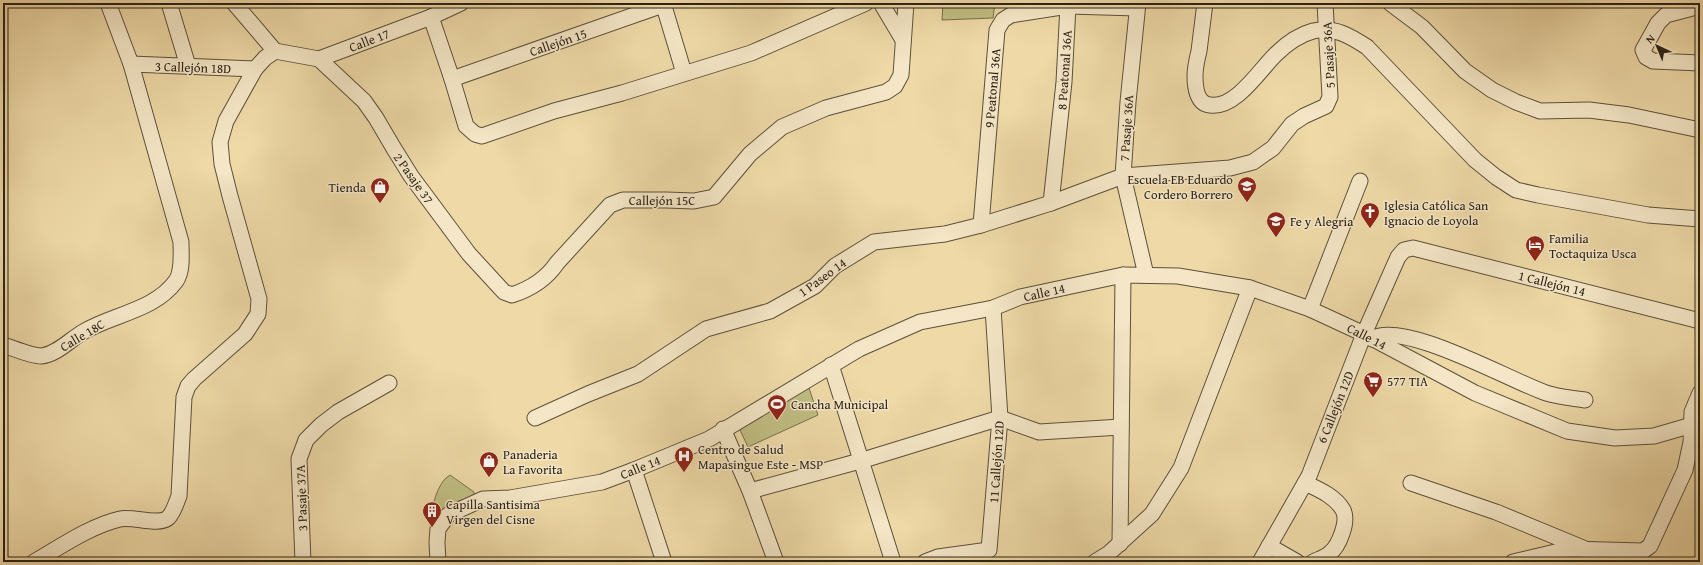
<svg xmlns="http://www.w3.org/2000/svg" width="1703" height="565" viewBox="0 0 1703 565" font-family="'Gentium Book Plus',serif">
<rect width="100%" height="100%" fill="#eed9a7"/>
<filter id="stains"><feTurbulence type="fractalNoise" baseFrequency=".005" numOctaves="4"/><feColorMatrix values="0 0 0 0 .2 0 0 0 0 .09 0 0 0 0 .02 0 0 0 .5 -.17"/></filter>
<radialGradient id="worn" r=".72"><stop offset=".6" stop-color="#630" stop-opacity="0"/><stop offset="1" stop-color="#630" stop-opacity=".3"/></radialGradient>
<g fill="#c0bd82" stroke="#76704c">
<path d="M943,3H995L993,18L942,20Z"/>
<path d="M809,388L818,415L748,447L739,428Z"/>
<path d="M450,475L474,492V495L472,497C450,504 446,502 435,524L430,523L429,522C433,507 436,483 450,475Z"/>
</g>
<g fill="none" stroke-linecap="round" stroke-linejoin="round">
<g stroke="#5c503b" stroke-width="17">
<g id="minor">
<path d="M169,3L188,66"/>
<path d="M234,3L275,51"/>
<path d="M663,3L684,73"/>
<path d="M881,3L903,40"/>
<path d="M1138,3L1128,102L1123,176L1146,275"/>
<path d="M1205,3C1203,19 1201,35 1199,51C1197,59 1195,68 1195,76C1195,87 1197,104 1210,105C1235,109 1259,71 1275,55C1286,44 1298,35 1313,31C1334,26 1350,36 1367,47L1475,160L1496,177L1516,190L1538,195L1648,215L1700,219"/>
<path d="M1390,3L1422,27L1465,71L1492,90L1516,102L1540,111L1589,110L1629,115L1700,130"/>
<path d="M1700,6L1666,15L1658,23L1643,50L1646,57L1653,61L1700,63"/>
<path d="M431,17L452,79L466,126L475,134L482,136L554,111L622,93L751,53L866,3"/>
<path d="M275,51L319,59L431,17L461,3"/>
<path d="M319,59L364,101L376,118L393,147L411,176L469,254L504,292L512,295C530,289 547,278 557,263L610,205L623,200H666L694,201L714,197L750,154L782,127L826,108L886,92L895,86L901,75L906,3"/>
<path d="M131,64L255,69"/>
<path d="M452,79L663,5"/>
<path d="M1051,203L1064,82L1068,6L1137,8"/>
<path d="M981,225L997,30L1003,20L1011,15L1068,6"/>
<path d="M1310,309L1360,181"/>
<path d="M1372,339C1402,319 1511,381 1546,393C1558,397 1572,398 1585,400"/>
<path d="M3,345C13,348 31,356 41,356C56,355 71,339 83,332C113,314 154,311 176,281C183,271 181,254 181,242L131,64L108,3"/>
<path d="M831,365L893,562"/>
<path d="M535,418L588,394L638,374L706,329L770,311L815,286L835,266L874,242L945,234L981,225L1051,203L1123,176L1230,168L1253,162L1273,148L1292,124L1304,116L1326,106L1330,97L1325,3"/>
<path d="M723,429L750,491L776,562"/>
<path d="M634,470L664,562"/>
<path d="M1305,483C1318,489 1335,496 1343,510C1349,521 1339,546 1330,553C1326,557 1319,559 1313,562"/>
<path d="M1411,483L1496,512L1583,548"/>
<path d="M750,491L860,461L1000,418L1039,432L1121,427"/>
<path d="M1120,544L1123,275"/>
<path d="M1269,546L1297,562"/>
<path d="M34,562C60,547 90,526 120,519C133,516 158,526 168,518C174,512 176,503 179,496L184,397L188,386L194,379L245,334L258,314L259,299L230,196L222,164L220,142L226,121L255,69L265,58L275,51"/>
<path d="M303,562L299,459L306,440L321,425L338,412L389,383"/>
<path d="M438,562L437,542L438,529L448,515L483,499L510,498L602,482L634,470L709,439L859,349L920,322L993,308L1020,297L1123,275L1178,276L1250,288L1310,309L1364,334L1475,393L1567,431L1615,438L1654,436L1692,425L1700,420"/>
<path d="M925,562L938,557L989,550L1000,418L993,308"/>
<path d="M1095,562L1108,554L1152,514L1181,468L1250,288"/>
<path d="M1260,562L1309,476L1364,334L1398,257L1404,250L1413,248L1700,321"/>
<path d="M1513,562L1568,549L1643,551L1650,546L1685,470L1691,442L1692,412L1700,393"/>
</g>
</g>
<use href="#minor" stroke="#f4e6c6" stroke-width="15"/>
</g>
<defs>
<g id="school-pin" transform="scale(1)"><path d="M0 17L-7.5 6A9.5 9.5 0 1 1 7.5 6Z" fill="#8f2418" stroke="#f4e6c6"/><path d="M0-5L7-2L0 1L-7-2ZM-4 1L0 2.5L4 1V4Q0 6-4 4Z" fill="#fff"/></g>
<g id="shop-pin" transform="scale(1)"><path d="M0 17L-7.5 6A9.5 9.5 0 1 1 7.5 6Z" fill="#8f2418" stroke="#f4e6c6"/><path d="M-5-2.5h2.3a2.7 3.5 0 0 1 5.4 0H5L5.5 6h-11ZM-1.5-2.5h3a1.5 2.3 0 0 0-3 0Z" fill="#fff"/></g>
<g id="church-pin" transform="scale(1)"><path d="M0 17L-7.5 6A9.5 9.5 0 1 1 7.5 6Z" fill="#8f2418" stroke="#f4e6c6"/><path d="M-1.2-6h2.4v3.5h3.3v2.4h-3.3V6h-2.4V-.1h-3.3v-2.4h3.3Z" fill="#fff"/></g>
<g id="hotel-pin" transform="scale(1)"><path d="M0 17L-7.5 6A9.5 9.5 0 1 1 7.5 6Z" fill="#8f2418" stroke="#f4e6c6"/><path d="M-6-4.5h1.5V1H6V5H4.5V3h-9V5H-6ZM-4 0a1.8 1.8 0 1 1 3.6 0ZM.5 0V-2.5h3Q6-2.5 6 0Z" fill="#fff"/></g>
<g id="supermarket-pin" transform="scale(1)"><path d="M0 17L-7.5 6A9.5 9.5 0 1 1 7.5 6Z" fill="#8f2418" stroke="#f4e6c6"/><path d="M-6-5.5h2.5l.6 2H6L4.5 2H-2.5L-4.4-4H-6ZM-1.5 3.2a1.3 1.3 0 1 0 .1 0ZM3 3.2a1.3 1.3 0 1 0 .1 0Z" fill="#fff"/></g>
<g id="stadium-pin" transform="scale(1)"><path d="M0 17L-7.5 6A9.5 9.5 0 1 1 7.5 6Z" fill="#8f2418" stroke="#f4e6c6"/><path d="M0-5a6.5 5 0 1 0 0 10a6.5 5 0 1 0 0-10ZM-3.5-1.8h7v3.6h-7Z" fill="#fff"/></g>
<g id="hospital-pin" transform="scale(1)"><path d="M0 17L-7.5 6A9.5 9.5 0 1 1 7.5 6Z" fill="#8f2418" stroke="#f4e6c6"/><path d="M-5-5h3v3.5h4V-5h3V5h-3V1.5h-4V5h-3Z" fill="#fff"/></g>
<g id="building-pin" transform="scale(1)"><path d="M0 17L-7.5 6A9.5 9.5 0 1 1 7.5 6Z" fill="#8f2418" stroke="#f4e6c6"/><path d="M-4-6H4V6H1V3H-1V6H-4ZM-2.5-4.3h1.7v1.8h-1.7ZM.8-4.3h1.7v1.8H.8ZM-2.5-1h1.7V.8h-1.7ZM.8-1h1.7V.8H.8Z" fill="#fff"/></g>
</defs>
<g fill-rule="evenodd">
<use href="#school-pin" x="1247" y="186"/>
<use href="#shop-pin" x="380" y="187"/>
<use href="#church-pin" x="1370" y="212"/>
<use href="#school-pin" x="1276" y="221"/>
<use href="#hotel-pin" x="1535" y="245"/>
<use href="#supermarket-pin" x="1373" y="381"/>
<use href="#stadium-pin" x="777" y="404"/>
<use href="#hospital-pin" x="684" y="456"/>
<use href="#shop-pin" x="489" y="461"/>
<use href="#building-pin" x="432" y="511"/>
</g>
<g text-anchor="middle" stroke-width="3" stroke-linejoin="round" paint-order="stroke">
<g font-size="13" fill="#2c2217" stroke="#f4e6c6">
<text transform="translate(369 40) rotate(-21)" y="5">Calle 17</text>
<text transform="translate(558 42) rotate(-19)" y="5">Callejón 15</text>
<text transform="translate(1328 55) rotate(-93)" y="5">5 Pasaje 36A</text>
<text transform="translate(193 67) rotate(2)" y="5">3 Callejón 18D</text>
<text transform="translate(1064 70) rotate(-86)" y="5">8 Peatonal 36A</text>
<text transform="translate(992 88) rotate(-85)" y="5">9 Peatonal 36A</text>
<text transform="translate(1126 128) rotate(-86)" y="5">7 Pasaje 36A</text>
<text transform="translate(414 178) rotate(55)" y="5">2 Pasaje 37</text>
<text x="662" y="205">Callejón 15C</text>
<text transform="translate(822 277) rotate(-36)" y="5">1 Paseo 14</text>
<text transform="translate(1552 283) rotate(14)" y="5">1 Callejón 14</text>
<text transform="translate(1044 292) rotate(-13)" y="5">Calle 14</text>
<text transform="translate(82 335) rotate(-31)" y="5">Calle 18C</text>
<text transform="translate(1367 336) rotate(27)" y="5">Calle 14</text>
<text transform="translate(1335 407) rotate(-68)" y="5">6 Callejón 12D</text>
<text transform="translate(996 462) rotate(-86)" y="5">11 Callejón 12D</text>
<text transform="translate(640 467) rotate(-22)" y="5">Calle 14</text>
<text transform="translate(301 498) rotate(-92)" y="5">3 Pasaje 37A</text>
</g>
<g font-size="13" fill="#2c2217" stroke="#f4e6c6" text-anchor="start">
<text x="1233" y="184" text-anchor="end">Escuela EB Eduardo<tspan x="1233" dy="15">Cordero Borrero</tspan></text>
<text x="366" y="192" text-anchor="end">Tienda</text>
<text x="1384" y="210">Iglesia Católica San<tspan x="1384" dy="15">Ignacio de Loyola</tspan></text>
<text x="1290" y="226">Fe y Alegria</text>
<text x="1549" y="243">Familia<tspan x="1549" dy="15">Toctaquiza Usca</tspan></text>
<text x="1387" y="386">577 TIA</text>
<text x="791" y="409">Cancha Municipal</text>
<text x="698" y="454">Centro de Salud<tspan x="698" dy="15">Mapasingue Este - MSP</tspan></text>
<text x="503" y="459">Panaderia<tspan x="503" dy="15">La Favorita</tspan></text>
<text x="446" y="509">Capilla Santisima<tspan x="446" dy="15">Virgen del Cisne</tspan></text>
</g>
</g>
<rect width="1703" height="565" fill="none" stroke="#eed9a7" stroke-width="16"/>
<rect x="4" y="4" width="1695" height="557" fill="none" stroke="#2c2217" stroke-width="2"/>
<rect x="8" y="8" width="1687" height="549" fill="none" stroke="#2c2217"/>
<g transform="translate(1657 46) rotate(316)" stroke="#f4e6c6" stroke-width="3" paint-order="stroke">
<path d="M0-3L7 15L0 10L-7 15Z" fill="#2c2217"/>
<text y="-6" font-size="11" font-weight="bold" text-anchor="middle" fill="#2c2217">N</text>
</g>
<rect width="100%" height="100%" filter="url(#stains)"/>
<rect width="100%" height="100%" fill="url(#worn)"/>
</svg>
